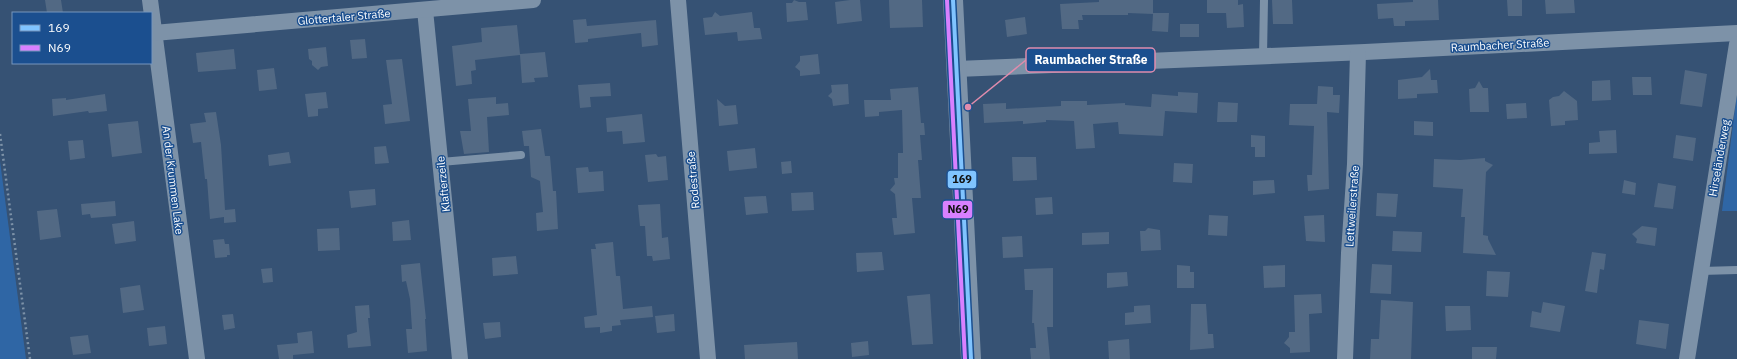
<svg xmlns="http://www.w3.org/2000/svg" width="1737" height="359" viewBox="0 0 1737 359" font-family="'IBM Plex Sans',sans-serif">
<rect width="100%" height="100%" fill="#365274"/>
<g fill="#2f66a5">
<path d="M1737,93V211H1722Z"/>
<path d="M0,161L26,359H0Z"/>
</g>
<g fill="#526984">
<path d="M45,0H61L63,13H47Z"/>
<path d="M794,0L799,2H806L808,20L787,22L786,3H792Z"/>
<path d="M850,0H860L862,21L837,24L835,2Z"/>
<path d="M889,0H922L923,27L890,28Z"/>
<path d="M1099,0H1153V13H1169L1168,32L1152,31L1153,14L1128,13V15H1082L1083,20H1078L1079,29H1062L1060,4L1099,2Z"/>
<path d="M1207,0H1238V5L1243,4L1244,27L1227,28L1226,13H1207Z"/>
<path d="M1272,0H1292L1293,24H1273Z"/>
<path d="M1413,0H1438L1439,20L1405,21V26H1394L1393,18L1378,19L1377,4L1413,2Z"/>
<path d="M1507,0H1522V16H1508Z"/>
<path d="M1545,0H1574L1575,13L1546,14Z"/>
<path d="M715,12L720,16L752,12L754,28H760L762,39L738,41L737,32L705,35L703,18L712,17Z"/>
<path d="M1025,17L1027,34L1007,37L1005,20Z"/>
<path d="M586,19L587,26L656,20L658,45L642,47L641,33L588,39V42L575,43L573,20Z"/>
<rect x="1180" y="24" width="19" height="13"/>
<path d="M517,25L520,54L545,52L548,77L534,78L535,82L522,83L520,55L475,60L476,70L471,71L472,84L456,86L452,46L482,42L481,28Z"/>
<path d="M365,39L367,58L352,59L350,40Z"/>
<path d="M326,47L328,66L321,67L318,70L312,65V61L309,59L308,49Z"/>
<path d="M234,49L236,69L198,72L196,53Z"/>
<path d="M818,54L820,74L800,76V71L795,67L800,61V56Z"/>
<path d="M402,59L410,121L385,124L383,105L392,104L386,60Z"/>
<path d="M274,68L277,89L259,91L257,70Z"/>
<path d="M1430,69L1431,80H1437L1438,93L1417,94V98L1398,99V80L1422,77Z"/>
<path d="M1685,70L1707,74L1702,107L1680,104Z"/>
<path d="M1632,77H1651L1652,95H1633Z"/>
<path d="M1610,80L1611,100L1592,101V81Z"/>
<path d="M1479,81L1483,88H1488L1489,112H1470L1469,89L1475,88Z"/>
<path d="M610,83L611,96L590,97L591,107L580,108L578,85Z"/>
<path d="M848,84L849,104L833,106L832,99L828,96L832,92L831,85Z"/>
<path d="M1318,86L1333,87V95H1340L1339,113L1327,112L1329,189L1308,191L1307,175H1312L1314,126L1289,125L1290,104H1317Z"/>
<path d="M918,87L921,123H924L925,135H920L922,160H918L921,198H912L915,233L894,235L892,218H897L895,194L890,190L895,184L894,178H898V153H903L902,110L879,112V116L865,117L864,100H891L890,89Z"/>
<path d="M1564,91L1577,101L1578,120L1565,121V125L1551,126L1549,100L1553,97L1559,96Z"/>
<path d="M326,92L328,108L318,109V116L308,117L305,94Z"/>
<path d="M1178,92L1198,93L1197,113L1165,111L1163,136L1119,134L1118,122L1093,124L1095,148L1076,149L1074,121L1046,120V122L1023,124V121L984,123L983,104L1006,103V109L1061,106V101H1087V105L1125,103V105L1151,107L1152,94L1178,96Z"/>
<path d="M105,94L107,111L89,113L88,111L53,116L52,99L66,98V100Z"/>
<path d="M496,97V104L508,103L509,115L487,117L489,152L464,154L460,131H471L468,99Z"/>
<path d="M717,99L725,106L736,105L738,124L719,126Z"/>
<path d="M1218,102L1238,103L1237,122H1217Z"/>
<path d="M1526,103L1527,118L1507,119L1506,104Z"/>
<path d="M216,112L221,145L225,210L235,209L236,222L224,223V217L210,219L207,179H205L201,142L193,143L190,124L206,122L204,113Z"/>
<path d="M642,114L645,142L623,144L622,131L607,132L606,118Z"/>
<path d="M138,121L142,153L112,157L108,124Z"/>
<path d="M1414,121L1433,122V136L1414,135Z"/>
<path d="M541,129L545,156H550L553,191H556L558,229L537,231L536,213L543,212L540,181L531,177L529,146H524L522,131Z"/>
<path d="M1616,130L1617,153L1589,154V143L1600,142L1599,131Z"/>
<path d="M1251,135L1265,136V157H1255V147H1251Z"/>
<path d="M1676,135L1696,138L1693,161L1673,158Z"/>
<path d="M83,140L85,158L70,160L68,141Z"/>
<path d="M386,146L389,163L375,164L374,147Z"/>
<path d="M755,148L757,168L729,171L727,151Z"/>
<path d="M289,152L291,163L269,166L268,155Z"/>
<path d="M656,154L658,157L666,156L668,180L648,182L645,155Z"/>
<path d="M1012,157H1036L1037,180L1013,181Z"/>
<path d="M1485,158V161L1493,165L1486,172L1483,235L1488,236V239L1496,255L1463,253L1465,217H1461L1463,189L1433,187L1434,159L1460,160Z"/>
<path d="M791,161L792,173L782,174L781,162Z"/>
<path d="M1174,163L1193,164L1192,183L1173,182Z"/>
<path d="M588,167L589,172L603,171L604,191L578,193L576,168Z"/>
<path d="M1274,180L1275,193L1253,195V181Z"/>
<path d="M1624,180L1636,183L1635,195L1622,193Z"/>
<path d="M1658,183L1676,186L1673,209L1654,207Z"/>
<path d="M375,189L376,205L351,208L349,191Z"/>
<path d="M813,192L814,210L792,211L791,193Z"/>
<path d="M1377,193L1398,194L1396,217L1376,216Z"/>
<path d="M766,196L768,213L746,215L744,197Z"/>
<path d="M1052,197L1053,214L1036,215L1035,198Z"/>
<path d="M115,201L116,216L91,218L90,214L82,215L81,204Z"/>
<path d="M660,204L662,238L668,237L670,259L653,261L652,256H647L645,226H640L638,205Z"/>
<path d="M57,209L61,237L40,240L37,211Z"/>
<path d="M1209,215L1228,216L1227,236L1208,235Z"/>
<path d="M1324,215L1325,242L1306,241L1304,216Z"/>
<path d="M409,220L411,240L393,241L392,222Z"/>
<path d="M134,221L136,241L115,244L112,224Z"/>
<path d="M1642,226L1657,228L1655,246L1636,243L1637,239L1632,234Z"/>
<path d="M339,228L340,250L318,251L317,229Z"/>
<path d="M1148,228L1160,230L1161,250L1141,251L1140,231H1145Z"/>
<path d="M1393,231L1422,232L1421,252L1392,251Z"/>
<path d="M1109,232V244L1082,245V233Z"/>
<path d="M1022,236L1023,257L1003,258L1002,237Z"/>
<path d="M224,239L225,244H229L230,255H227V257L215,258L213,240Z"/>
<path d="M613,242L616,276H620L623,309L652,306L653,317L620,320L621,325L612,326V331L600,333V327L585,328L584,317L597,315L591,249H596L595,244Z"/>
<path d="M882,252L884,270L857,272L856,253Z"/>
<path d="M1592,252L1606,254L1604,270L1600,269L1597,293L1585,291Z"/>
<path d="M516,256L518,274L493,276L492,258Z"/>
<path d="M420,263L426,319H425L427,351L408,353L406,329H412L410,299L406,281L402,282L401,265Z"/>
<path d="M1372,264L1392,265L1391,294L1370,293Z"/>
<path d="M1177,265L1190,266V272H1194V288H1177Z"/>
<path d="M1285,265V287L1264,288L1263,266Z"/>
<path d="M272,268L273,282L263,283L261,269Z"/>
<path d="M1053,268V327H1047L1050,359H1031L1030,348H1036L1034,323H1032L1033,290H1025L1024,269Z"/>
<path d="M1487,271L1510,272L1508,297L1486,296Z"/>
<path d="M1127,272L1128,286L1107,288V273Z"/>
<path d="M140,285L144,310L123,313L120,288Z"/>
<path d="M930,294L933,344L912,345L907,296Z"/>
<path d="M1321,294L1322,313L1309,314L1310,352L1290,353V348L1284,343L1289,337V332H1295L1294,295Z"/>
<path d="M1381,300L1413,302L1411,359H1370L1371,339H1379Z"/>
<path d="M1543,302L1565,306L1560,332L1530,327L1532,311L1541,313Z"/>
<path d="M1191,304H1206L1208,334H1213L1214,348L1190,350Z"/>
<path d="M369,305L370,318H368L371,346L348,348L347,335L357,332L355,306Z"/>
<path d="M1150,305L1151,323L1125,325V313L1134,312V306Z"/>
<path d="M1445,306H1470L1471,330L1446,331Z"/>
<path d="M233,314L235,328L224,330L222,315Z"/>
<path d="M674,314L675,331L657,333L655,316Z"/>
<path d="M1639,320L1669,324L1666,349L1636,344Z"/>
<path d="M500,322L501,337L485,339L483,323Z"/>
<path d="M165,326L167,344L149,346L147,328Z"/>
<path d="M312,331L314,353L293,355V359H279L277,345L298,343L297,333Z"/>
<path d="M88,335L91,353L73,355L70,337Z"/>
<path d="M1129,339L1130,359H1109L1108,341Z"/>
<path d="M868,341L869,355L852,357L851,343Z"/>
<path d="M797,342L798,359H745L744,345Z"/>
<path d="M1472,347H1497L1496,359H1472Z"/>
</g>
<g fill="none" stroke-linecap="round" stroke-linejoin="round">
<path stroke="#7d92a8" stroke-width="2.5" stroke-dasharray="2 3" stroke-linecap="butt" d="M0,134L30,359"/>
<g stroke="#7d92a8" stroke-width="8">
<path d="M1263,56L1264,0"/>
<path d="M441,162L521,155"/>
<path d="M1701,271L1737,270"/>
</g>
<g stroke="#7d92a8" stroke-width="16">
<path d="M150,0L197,359"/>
<path d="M678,0L708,359"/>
<path d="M425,10L460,359"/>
<path d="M154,33L533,0"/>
<path d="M957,69L1365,52L1737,33"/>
<path d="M1345,359L1349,253L1355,164L1358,53"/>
<path d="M1687,359L1737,44"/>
</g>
<path stroke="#7d92a8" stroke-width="20" d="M953,0L971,359"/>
<g stroke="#1b4f8f" stroke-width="7">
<path id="bus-1" d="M953,0L971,359"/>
</g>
<g stroke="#1b4f8f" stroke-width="7">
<path id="bus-2" d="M947,0L965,359"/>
</g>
<use href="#bus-1" stroke="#80c4ff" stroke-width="4"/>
<use href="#bus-2" stroke="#d880ff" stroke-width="4"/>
</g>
<g text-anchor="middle" stroke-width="3" stroke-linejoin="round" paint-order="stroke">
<g font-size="11" fill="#fff" stroke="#1b4f8f">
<text transform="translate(344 17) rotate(-5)" y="4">Glottertaler Straße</text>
<text transform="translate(1500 45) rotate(-3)" y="4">Raumbacher Straße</text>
<text transform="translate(1719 158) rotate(-80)" y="4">Hirseländerweg</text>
<text transform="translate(173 180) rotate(83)" y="4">An der Krummen Lake</text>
<text transform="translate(693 180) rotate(-95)" y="4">Rodestraße</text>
<text transform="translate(443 184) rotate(-96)" y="4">Klafterzeile</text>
<text transform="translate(1352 206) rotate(-86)" y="4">Lettweilerstraße</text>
</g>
</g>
<path fill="none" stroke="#e08cad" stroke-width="1.5" d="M968 107L1026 60"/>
<circle fill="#e08cad" stroke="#1b4f8f" stroke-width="1.5" cx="968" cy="107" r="4"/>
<rect fill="#1b4f8f" stroke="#e08cad" stroke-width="1.5" x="1026" y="48" width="129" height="24" rx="4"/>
<g font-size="12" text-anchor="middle" font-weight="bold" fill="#fff">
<text x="1091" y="64">Raumbacher Straße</text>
</g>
<g stroke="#1b4f8f" stroke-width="1.5">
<rect x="947" y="170" width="30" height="19" rx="4" fill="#80c4ff"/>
<rect x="942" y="200" width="31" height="19" rx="4" fill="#d880ff"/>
</g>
<g font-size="11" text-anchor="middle" font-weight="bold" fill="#111">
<text x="962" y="183">169</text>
<text x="958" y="213">N69</text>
</g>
<rect x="12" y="12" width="140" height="52" fill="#1b4f8f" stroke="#7695bc"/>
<rect x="20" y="25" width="20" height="6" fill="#80c4ff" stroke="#7695bc"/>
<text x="48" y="32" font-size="12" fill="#ffffff">169</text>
<rect x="20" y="45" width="20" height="6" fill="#d880ff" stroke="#7695bc"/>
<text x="48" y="52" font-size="12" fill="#ffffff">N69</text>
</svg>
